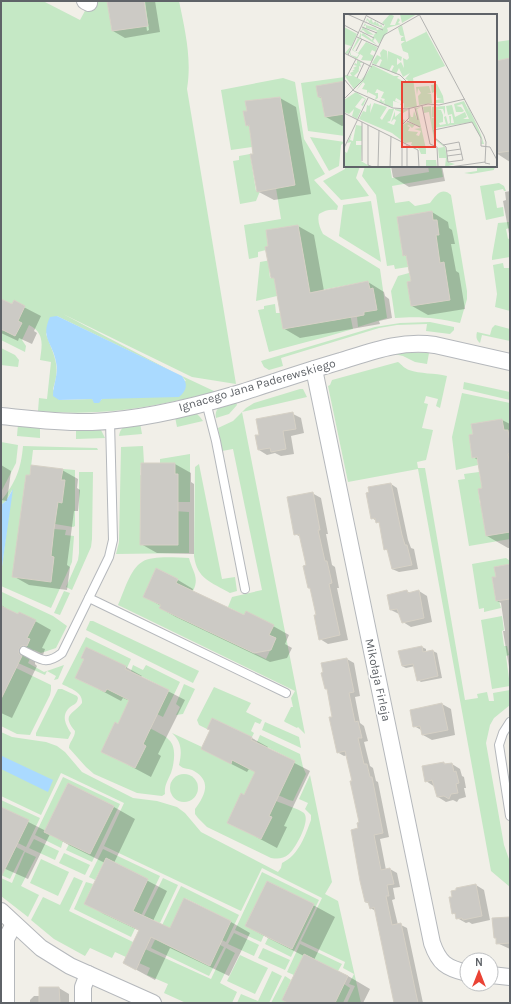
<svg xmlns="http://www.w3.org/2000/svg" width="511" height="1004" viewBox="0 0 511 1004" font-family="Karla,sans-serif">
<rect width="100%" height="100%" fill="#f1efe8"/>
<g fill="#c5e8c5">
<path d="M1,1H43L80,20L86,9L93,1H107L112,31L147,26L144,1H179C185,30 192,59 187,89L236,384L192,377L63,314L175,373L57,316L46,334C54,356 61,365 53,389L59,400L92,399L98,403L102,399L186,381L182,376L216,392C192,397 168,403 144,407C109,413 73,414 38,411L39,398L47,399L51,362L40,360C42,345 45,333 29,325L22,340L26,346L25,352L1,340V333L3,330L15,336L22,323L18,321L25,306L14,300L12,304L1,299Z"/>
<path d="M510,40V58L496,61V42Z"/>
<path d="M345,77V82L317,86L318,97H321L325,117L345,114V136L308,131L301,83Z"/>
<path d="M283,78L295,82L304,139L325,174L314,180L338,206L337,210C330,209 325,210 319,214C317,221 320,228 323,234L380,269L387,318L358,327L357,317L364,315V312L377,309L373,288L370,289L368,281L306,293L308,281L298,225L266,230L268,246L265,247L266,250L258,252V257L249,259L244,225L281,219L276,188L295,185L288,143L284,144L283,133L286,132L285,124L279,110H282L280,97L245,101L247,111L243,112L246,126L249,125L252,147L231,150L221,90Z"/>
<path d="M310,137L345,142L341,145L339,166L329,171Z"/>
<path d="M250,154L256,191H260L256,201L240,204L233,161L239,160V156Z"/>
<path d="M496,154L498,165L494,169V170L471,174L464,173L477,171V166H496Z"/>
<path d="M345,164V166H360L356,178L369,196L341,200L323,181L345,169Z"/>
<path d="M365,166H390L392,178L429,172L428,166H441L443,177L392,186L395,203L409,201L415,206L430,203C435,196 442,186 451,195L467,291V299L460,323C436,318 421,316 395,318L391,291L398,276L409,273L411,281L407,282L411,306L450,300L444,263H440L436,235H439L437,220H433L432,211L397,217L399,230L405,245L401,246L403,255H406L408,267L395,269L394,265L387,266L376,195L362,176Z"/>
<path d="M499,183L504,186L506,191H504L503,189L494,191L497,208L503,207L504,216L486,220L480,186Z"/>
<path d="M371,201L381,262L339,236L343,205Z"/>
<path d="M509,222L510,228L506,229L508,239L510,238V257L492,260V257L498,223Z"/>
<path d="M271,260L272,269H269L270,278H274L277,296L256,301L260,262Z"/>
<path d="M503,263L504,268H510V311L495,307L497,294L493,265Z"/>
<path d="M275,304L276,313H280L283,329L311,324L331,317L332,321L342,319L341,316L350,314L353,329L329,336L269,352L258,310L264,309V306Z"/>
<path d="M430,322L454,327V330L450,334L426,331L427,324L397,325L379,328L281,358L283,366L269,370L264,367L261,361L375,327L400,323Z"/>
<path d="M495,325L510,329V341L482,335L480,343C476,340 476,336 477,332L490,335L492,328Z"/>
<path d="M1,348L15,355L19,360L18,367L1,365Z"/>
<path d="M406,352L429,353L427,364L415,362L403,356L394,354Z"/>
<path d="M398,362C402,365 404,368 409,370C420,374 435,373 447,376L440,408L436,406L438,399L426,396L424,403L428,404L422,428L433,430L426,460L417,462L418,468H425L465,700L478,698L477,694L487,692L489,701H494L493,693L510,690V705L494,718L490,725L486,743L504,845L510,862V887L491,871L418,469L348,482L328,386L330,385L332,380Z"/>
<path d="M464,382L510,392V400L463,389Z"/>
<path d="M300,389H303L307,397L242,412L305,734L298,727L297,728L285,722L284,721L291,707H293L291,698L295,691L118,605C124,592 130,569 142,562C153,555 177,558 189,558C192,571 200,577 193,591L176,583L178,579L156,568L143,597L161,605L159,608L167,612L169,609L178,614L177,617L184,620L186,617L206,627L204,630L212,633L214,630L228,637L227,640L241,647L243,644L249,647L248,650L266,659L276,638L269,635L273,625L246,612L244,615L228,607L232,597L262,590L233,449L222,451L218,428L233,421L246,408L254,403Z"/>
<path d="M462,393L510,403V442L508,430H504L502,419L471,424L473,434L469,435L472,458L477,457L478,465L456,470L452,437Z"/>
<path d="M236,402L237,405L229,414L216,418C214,405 226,404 236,402Z"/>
<path d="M196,413L200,417L203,421L177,427L175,417Z"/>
<path d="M140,423L142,434L119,436C121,424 129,425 140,423Z"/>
<path d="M18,424L40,427V438L17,436Z"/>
<path d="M76,428H94L101,430L105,438L76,439Z"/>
<path d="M1,442L18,445L16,463L1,492Z"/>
<path d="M23,446L97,448L98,450H33L30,475H26L17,544L51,582L54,557H51L54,529L66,530L65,535L74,536L72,562L51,608L1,586V574L12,490L6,501L1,505V501C16,482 21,469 23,446Z"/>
<path d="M143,446L144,463H141L140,475L144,476V484H141L140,545L174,511L189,512V553L116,554L119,542L121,447Z"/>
<path d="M190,454V502H174L178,496V474H175V463H160V459Z"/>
<path d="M199,464L222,579L235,577L237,591L230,593C211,582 197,579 194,556L195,467Z"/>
<path d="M63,469L75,470V526L73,527L55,524L58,502L61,503L65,480H61Z"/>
<path d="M79,472H93L92,539L91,547L72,590L66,587L78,560L79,553Z"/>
<path d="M479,472L482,488L478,489L480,504L486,512L482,513L486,536L510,532V539L469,546L458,480L465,479L464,474Z"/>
<path d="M506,558L510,561V564L494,567L496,577L492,578L496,601H499L501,608L484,612V608L479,609L472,564Z"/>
<path d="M64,591L70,593L60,615L54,613Z"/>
<path d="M2,592L53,616L67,626L56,648L41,653L34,650L28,663L44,672L64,665L58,679L54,680L56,676L47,671L45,675L18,663L30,640L27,638L18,614L1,606Z"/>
<path d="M502,616L504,630L502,631L504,646H507L509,655L506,656L510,686L492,689L481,620Z"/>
<path d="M90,621H93L199,671L193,683L86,630Z"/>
<path d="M86,637L131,659L127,668L86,647L81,657L84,659L75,678L105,692L107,689L131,701L118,724L115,722L101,752L135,768L146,746L143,745L150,728C156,732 165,735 169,740C177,747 174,764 171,773C168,780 164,786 165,794L162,796L137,793L94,774L86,767L69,748C69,742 75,738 75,731C61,714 73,715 82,703C83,692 71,689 62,684Z"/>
<path d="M133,665L143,670L146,665L180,682L163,717L157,714L169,690L131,671Z"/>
<path d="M16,668L51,685V690L50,695L30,735L17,734L1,726V699Z"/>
<path d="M184,684L195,689L183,714L176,715L180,707L176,704Z"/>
<path d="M214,687L251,703L246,712L262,720L260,724L255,722L251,731L254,733L252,737L212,718L207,729L199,725L197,720Z"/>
<path d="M58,689H62L77,696L78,698C77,705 73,704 69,708C61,716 66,725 71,733L68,739L36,736V733Z"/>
<path d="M265,722L299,737L301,748L262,730Z"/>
<path d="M1,732L12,737L46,742L57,746L65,752L82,772L133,798L157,801L177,807L185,813L201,832L278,872L281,868L282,863C299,855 305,836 311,820V815L305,809L308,803L299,799L310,775L332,882L325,894L338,901L361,1003H347L355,986L349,984L354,974L343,968L345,962L301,941L322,898L262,868L241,911L104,846L124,803L61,773L41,815L1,796Z"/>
<path d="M172,733L202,747L201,749L231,763L232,760L257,772L244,795L241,794L227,823L261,839L272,817L269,816L276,801C283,804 299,809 304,813C311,821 295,849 289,854C283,859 278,859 271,858L207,827L198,818L195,814V809C205,796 212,781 194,771C189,768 184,770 179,765C182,752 182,742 172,733Z"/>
<path d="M260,735L300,754L303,767L306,774L293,801L289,800L278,795L295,761L257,742Z"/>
<circle cx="184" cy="788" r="14"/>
<path d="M63,777L120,804L92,862L66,850L69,844L90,854L114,806L68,783L44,832L63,841L61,848L35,835Z"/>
<path d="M1,800L40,818L26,847L18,843L28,820L1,807Z"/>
<path d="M34,839L59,851L55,860L29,848Z"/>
<path d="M16,847L24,851L10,879L1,875V866L6,868Z"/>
<path d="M103,849L160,876L131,937L74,909L86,882L93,884L84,904L126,924L148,879L106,858L95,880L89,877Z"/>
<path d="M25,852L36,857L21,886L39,895L28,917L1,896V878L12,883Z"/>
<path d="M64,853L90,865L85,875L59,863Z"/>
<path d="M41,859L69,872L58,896L30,883Z"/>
<path d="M262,872L319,900L291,957L265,944L268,938L292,949L314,904L267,881L245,926L264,935L261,942L235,930Z"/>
<path d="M74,877L83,881L69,911L133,942L126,957L115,952L112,958L90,948L85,956L54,939L31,920L43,897L60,905Z"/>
<path d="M163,878L178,885L160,923L144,916Z"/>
<path d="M181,886L239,915L226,942L222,940L231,921L185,898L163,943L209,966L220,945L224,947L209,976L151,948Z"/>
<path d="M234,933L259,945L254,956L228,944Z"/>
<path d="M300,944L342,964L338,971L304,954L294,975L287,972Z"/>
<path d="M226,948L235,953L220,983L237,992L232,1003H186L164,993L168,984L147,975L150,968L139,963L145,949L211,979Z"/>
<path d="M263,948L290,960L285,970L258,958Z"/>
<path d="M240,955L268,968L255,994L227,981Z"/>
<path d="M272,971L282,976L269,1003H237L241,994L258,1001Z"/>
<path d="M285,976L291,980L282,1000L289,1003H271Z"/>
<path d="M344,984L350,988L343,1003H335Z"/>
</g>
<g fill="#aadaff">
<path d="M57,316L182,376C188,384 187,390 179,397L102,399L99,403H94L92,399L59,400L53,396C53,384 59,374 56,362C53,343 40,338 50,317Z"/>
<path d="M13,489L1,574V505L6,501Z"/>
<path d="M2,756L53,780L48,792L1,769V759Z"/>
</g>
<g fill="#0003">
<path d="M108,1H143L147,31L149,30L145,1H155L160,32L125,38L113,31Z"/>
<path d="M510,59V162L496,153V62Z"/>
<path d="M345,82V125L342,126L326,117L323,99L319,97Z"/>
<path d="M280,98L296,107L311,194L274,200L257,191L250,127L247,125Z"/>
<path d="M391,166H442L445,181L409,187L393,177Z"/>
<path d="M510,191V239L503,201L506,200L505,192Z"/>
<path d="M432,212L448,222L449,228L452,230L455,244H451L456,271L459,273L465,309L428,315L412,306L408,283L412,282L408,257L404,255Z"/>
<path d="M298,226L314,235L324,291L368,282L384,292L385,296L389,299L392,318L379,321L380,324L300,338L283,328L275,279L272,277Z"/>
<path d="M1,300L12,305L14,302L41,316L34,331L37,333L32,344L19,338L18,341L1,333Z"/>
<path d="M293,414L301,418L304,433L291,436L294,454L281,456L275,453L267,455L259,450L256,436L261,435Z"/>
<path d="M502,420L510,424V548H508L487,536L483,489L478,460L473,457L474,435L472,425Z"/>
<path d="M175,464L191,473V482L194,484V554L157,553L141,544Z"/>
<path d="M1,465L11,471L7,501L1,500Z"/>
<path d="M62,470L78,479L77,488L80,490L78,511H74L67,565L70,567L67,590L29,585L13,576Z"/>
<path d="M391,484L397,488L408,540L411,548L414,549L418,569L399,572L392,569L388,551L385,549L381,524L372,518Z"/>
<path d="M312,493L321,498L328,534H326L332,565L335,567L339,588H337L348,640L328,644L320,639L317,616L311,589L309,588L307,566L301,537L295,534Z"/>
<path d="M510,565V673L503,631H505L501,603L497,601V578Z"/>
<path d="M178,580L193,589L192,592L245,616L273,626L289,635L285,644L292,648L287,658L270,662L176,617L160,608L161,606L144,596Z"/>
<path d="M407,591L410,593L419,591L427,596L432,622L411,627L403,622L399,614L391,610Z"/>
<path d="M1,605L7,609L6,610L35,621L51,630L42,648L45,649L43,655H38L35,658V664L37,666L12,718L1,713Z"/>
<path d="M422,647L426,649V652L433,651L437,653L442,678L421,682L418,680L415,666L406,668L402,666Z"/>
<path d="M86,648L126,667L142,676L141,677L185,700L158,754L161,756L151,777L102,751L118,725L130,701L123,698L121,701L76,677L85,659Z"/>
<path d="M347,659L354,663L360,696L355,697L360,723L364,726L368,741L364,742L370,766L373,768L376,781L378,782L389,837L380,839L386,870L390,869L397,873L400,887L393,888L395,899L392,900L398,925H401L407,928L423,1003H395L376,911L370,908V904L365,902L360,823L347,755L344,756L337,752L334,717L328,690L326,688Z"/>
<path d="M442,704L451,709L455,735L432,740L423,735V731L414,726Z"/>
<path d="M212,719L252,738L268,747L267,749L310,771L284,826L287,827L277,848L228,822L244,796L256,772L249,769L247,772L202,749L211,730Z"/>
<path d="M444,763L447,765L452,764L460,769L462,776L464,777L466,788H464L466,797L459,799L457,802L453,800L446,802L438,797L435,787L426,781Z"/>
<path d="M114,807L135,819L114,863L167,891L153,921L170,929L185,900L231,922L250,933L229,976L170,948L155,980L124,963L140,931L104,914L85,903L105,863L67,844L50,834L28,879L1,867V808L46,831Z"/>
<path d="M476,885L484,890L490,920L472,924L469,922L466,923L457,918V915L453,913Z"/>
<path d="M313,905L335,917L314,960L348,976L370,989L363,1003H289L304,956L268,938L246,926Z"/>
<path d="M510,918V949L497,943V939L494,937Z"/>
<path d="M40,988H59L69,994V1003H30V1000L34,996H40Z"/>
</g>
<g fill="#cccac5" stroke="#d6d1c6">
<path d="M107,1H144L148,26L112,31Z"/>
<path d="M510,58V151L496,153V61Z"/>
<path d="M345,81V114L325,117L321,97H318L316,86Z"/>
<path d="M280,97L295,185L257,192L250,154H253L249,125L246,126L243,111H247L245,101Z"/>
<path d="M432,211L433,220H437L439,235H436L440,263L444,262L450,300L411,306L407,282L411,281L406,255L403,256L397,217Z"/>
<path d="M298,225L310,293L368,281L370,289L373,288L377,310L364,312V315L283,329L274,278H271L265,247L268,246L266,230Z"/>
<path d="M1,299L12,304L14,300L25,306L18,321L22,323L15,336L1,329Z"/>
<path d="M293,412L296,429L283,431L286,449L271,452L270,448L258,450L255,435H259L256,419Z"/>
<path d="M502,419L504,430H508L510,442V453L508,454L510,466V532L486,536L478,489L482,488L477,457L472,458L469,435L473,434L471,424Z"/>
<path d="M141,463H175V474H178V545H140Z"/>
<path d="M31,465L63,469L61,480H65L62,503L58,502L54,529L51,556L54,557L51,582L12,577L26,475H30Z"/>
<path d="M391,483L402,535L405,545H407L412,565L392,569L387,549L384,550L379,522L376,523L375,518L371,519L366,493L369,492L368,487Z"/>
<path d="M313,492L320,530H318L325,561H327L332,583L329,584L340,635L319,640L314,615H316L310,588H308L303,566L306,565L299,534L294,535L287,497Z"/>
<path d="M510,564V599L496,601L492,577H496L494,567Z"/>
<path d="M156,568L178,579L176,583L244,615L246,611L274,625L269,635L276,638L271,650L254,653L159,608L161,605L143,597Z"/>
<path d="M407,590L408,593L419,590L424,618L402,623L397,609L390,610L387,595Z"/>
<path d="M1,606L18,614L19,612L36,620L27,638L30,639L27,646H21L19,649V654L22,656L1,699Z"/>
<path d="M422,646L423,652L433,650L438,676L417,681L413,664L402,666L398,651Z"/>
<path d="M86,647L126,666L125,669L169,690L143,744L146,746L135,768L101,752L115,722L118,724L129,700L107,689L105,692L75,678L84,659L81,658Z"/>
<path d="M347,658L354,692L349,693L355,722L358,721L362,738H358L364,764H367L370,777H372L383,833L374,835L381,870L390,868L394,884L387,885L389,896H386L392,925L401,923L418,1003H394L374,907L370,909L368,902H365L360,881L351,830L358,828L357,823L359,822L350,781H352L345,751L337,753L329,717H332L327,689H325L321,673L323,672L321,663Z"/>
<path d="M442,703L448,730L422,735L420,726L413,727L410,710Z"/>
<path d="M212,718L252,737L251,740L295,761L269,816L272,817L261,839L227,823L241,793L244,795L255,772L232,760L231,764L201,749L210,730L207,729Z"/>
<path d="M444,762V764L452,763L454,772L456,771L459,783L456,784L458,793L451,794L449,799L444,796L437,797L432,780L425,782L422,766Z"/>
<path d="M68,783L114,806L90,854L44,832Z"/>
<path d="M1,807L29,820L1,877Z"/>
<path d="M106,858L148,879L133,911L170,928L184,898L231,921L210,966L151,937L136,970L123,963L139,930L84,904Z"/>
<path d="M267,881L314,904L292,949L245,926Z"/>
<path d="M476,884L482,916L463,920L462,918L456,919L455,913L452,914L449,897H452L451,891L456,890V888Z"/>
<path d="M510,917V943L496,944V938H494L492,918Z"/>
<path d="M304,954L348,976L335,1003H288L282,1000Z"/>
<path d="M39,987H59L60,1003H39Z"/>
</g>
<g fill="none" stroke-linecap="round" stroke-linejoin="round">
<g stroke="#b5b8bc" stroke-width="10">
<g id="lane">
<path d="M206,402L216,441L245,589"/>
<path d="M89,598L286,693"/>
<path d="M24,651C41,659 45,666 62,653L109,557L113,540L110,421"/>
<path d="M510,722L503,733L499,745L510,816"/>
</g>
</g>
<g stroke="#b5b8bc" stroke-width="18">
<g id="street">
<path d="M85,1L89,3"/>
<path d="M314,369L432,943C439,963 446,968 467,973"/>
<path d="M1,416C31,419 62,423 92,422C141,420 190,408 237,394C272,383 306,371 341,361C373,351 401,340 435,345L510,362"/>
<path d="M1,911L41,948L70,966L153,1003"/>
<path d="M491,975L510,977"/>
<path d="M6,1003V939L14,924"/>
<path d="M83,1003V987L88,974"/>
</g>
</g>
<use href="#lane" stroke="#fff" stroke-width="8"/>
<use href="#street" stroke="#fff" stroke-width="16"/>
</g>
<g text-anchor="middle" stroke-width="3.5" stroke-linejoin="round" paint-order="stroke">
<g font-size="12" fill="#5f6368" stroke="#fff">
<text transform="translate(257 385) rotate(-16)" y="4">Ignacego Jana Paderewskiego</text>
<text transform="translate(378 680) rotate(78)" y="4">Mikołaja Firleja</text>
</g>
</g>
<g transform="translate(344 14)">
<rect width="153" height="153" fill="#f1efe8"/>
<path d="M46,0L50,2L46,11H51L54,4L56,6L54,9L57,10L43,14L44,17L35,30L31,24L29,27L33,31L17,21V24L15,23L17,18V21L19,19L28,26L30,21L23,20L19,16L17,17L19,13L30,21L33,17L22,14V11L19,13L21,9L22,11L32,14L33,16L39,14L25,9L24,6L22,8L23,4L26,7L27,4L29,9L32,7V10L33,8L36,12L37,10L39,14L41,11L38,9ZM56,0H73L58,9ZM58,11L62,28L82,18L81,15L119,85L101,52L69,64L73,93L60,94V89L55,91L59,88L52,84L51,87L56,89L49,87V93L40,91L41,86L39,90L35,88L37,85L39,88L41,85L37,84L40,78L37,77L36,82L37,77L33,75L31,79H34V84L31,86L32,82L24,78L23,80V76L18,75L21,70L19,68L12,77L28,51L50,62H55L53,64L63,69L64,66L61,65L66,59L59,63L55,54L52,60L47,58L50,52L48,51L45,57L35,53L38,46L36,45L32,51L28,49L33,41L37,43L36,39L39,35L43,37V47L44,37L58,43L57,47L53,44V51L57,48L60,54L59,44L63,46L65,44L64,39L59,37L57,30L61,27H57V24L60,22H56L58,21H56L54,14ZM0,13L13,20L4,40L1,39L7,32L0,30ZM14,24L16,25L9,36L14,39L22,28L33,33L32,38L28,36L26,40L30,42L28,47L17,46L19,42L16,40L13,45L6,41L7,37V41L13,43L15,40L8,36ZM13,46L19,49H16L17,53L15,52V56L14,55L15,57L10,62L17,66L22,60L19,65L10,75L0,61L8,62L6,59L10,57H8L11,55L9,54L13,52L10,51L11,49L13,50ZM93,70L99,82L100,89H89L92,88L89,80L92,86L98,85L93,84L91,71L90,78L88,79L87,71ZM85,72L87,79L83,80H87L88,89L75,91L74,82L77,79L74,74L73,81L72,73ZM12,78L22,85L19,92L17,91L21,85L18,84L11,93L17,96L13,105L8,102L10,95L5,100L0,98V86ZM121,86L136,118L140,130H137L138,126L128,108L91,114V124L101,133L104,148L111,150L101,153L102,144H95L94,134L100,133L90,125L85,98L80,99L79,93L87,92L88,113V104H92L88,103V93L101,92V101L99,95H93L97,96L99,101V108L95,109L96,111L102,110L100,103L102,102L104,110L106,109L105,102H107V109H110L108,100L104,101L102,92L108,91L111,103L121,98L123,103L119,105H125L118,90L112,92L117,93L120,97L118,98H112L110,90L120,87L126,100ZM27,89L26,99L30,89L43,93L36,104L38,106L45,95H50L46,107L43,108L47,110L50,111L52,106L50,105L47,108L51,97V103L57,98L51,96V95L64,96L59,99L58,105L61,106L64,98L59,111L63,108L71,111L68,114L65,111L63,112L66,113L64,117L74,118L72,121L75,122L77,117L70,115L77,114L65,107V97L67,103H69L70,97L73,105L72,94L77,93L73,95L82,135V146H92L93,153H82V140H77L75,135L67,131L68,128L61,129L48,119L15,105L19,97L22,98L23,91L25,92ZM12,111L18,112V127H12V131H18L17,147L27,153H0V136L3,130L0,137L3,139L7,128L3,129L8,119L6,126L9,127Z" fill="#c5e8c5"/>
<path fill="none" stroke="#b3b3b1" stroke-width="1" d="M3,0L39,16M75,0L140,122L142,128L141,149L146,150M23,2L40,11M0,11L15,19M18,13L33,19M16,17L30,24M13,23L35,33M12,37L18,25M0,39L28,53M4,41L23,0M28,50L56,61L63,68M3,62L12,45M13,64L20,49M0,65L10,77L49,94L63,95L84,90L95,91L121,85M0,85L19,66L40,21L75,1M78,92L86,130L93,133L94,153M71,94L74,106M0,99L74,136L75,153M63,107L76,113M59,110L65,104V95M24,111V151L29,153M99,131L115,128L119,146L104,148L102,133L91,124L90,116L128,108L137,124V132L146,133L153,146M0,134L24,84M103,137L117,135M103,142L118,140M18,147V108M34,153L35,116M46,153L47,122M58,153V128M63,153V131M106,153L141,148"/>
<path fill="#ea4335" fill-opacity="0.15" stroke="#ea4335" stroke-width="2" d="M58,68H91V133H58Z"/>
<rect width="153" height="153" fill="none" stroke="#5f6368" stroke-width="2"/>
</g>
<rect width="511" height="1004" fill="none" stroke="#5f6368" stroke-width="4"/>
<g transform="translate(479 972)"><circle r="19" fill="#ffffff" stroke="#bfc1c3"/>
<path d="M0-3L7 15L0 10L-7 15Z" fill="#ea4335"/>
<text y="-6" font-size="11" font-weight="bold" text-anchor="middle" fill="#5f6368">N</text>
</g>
</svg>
